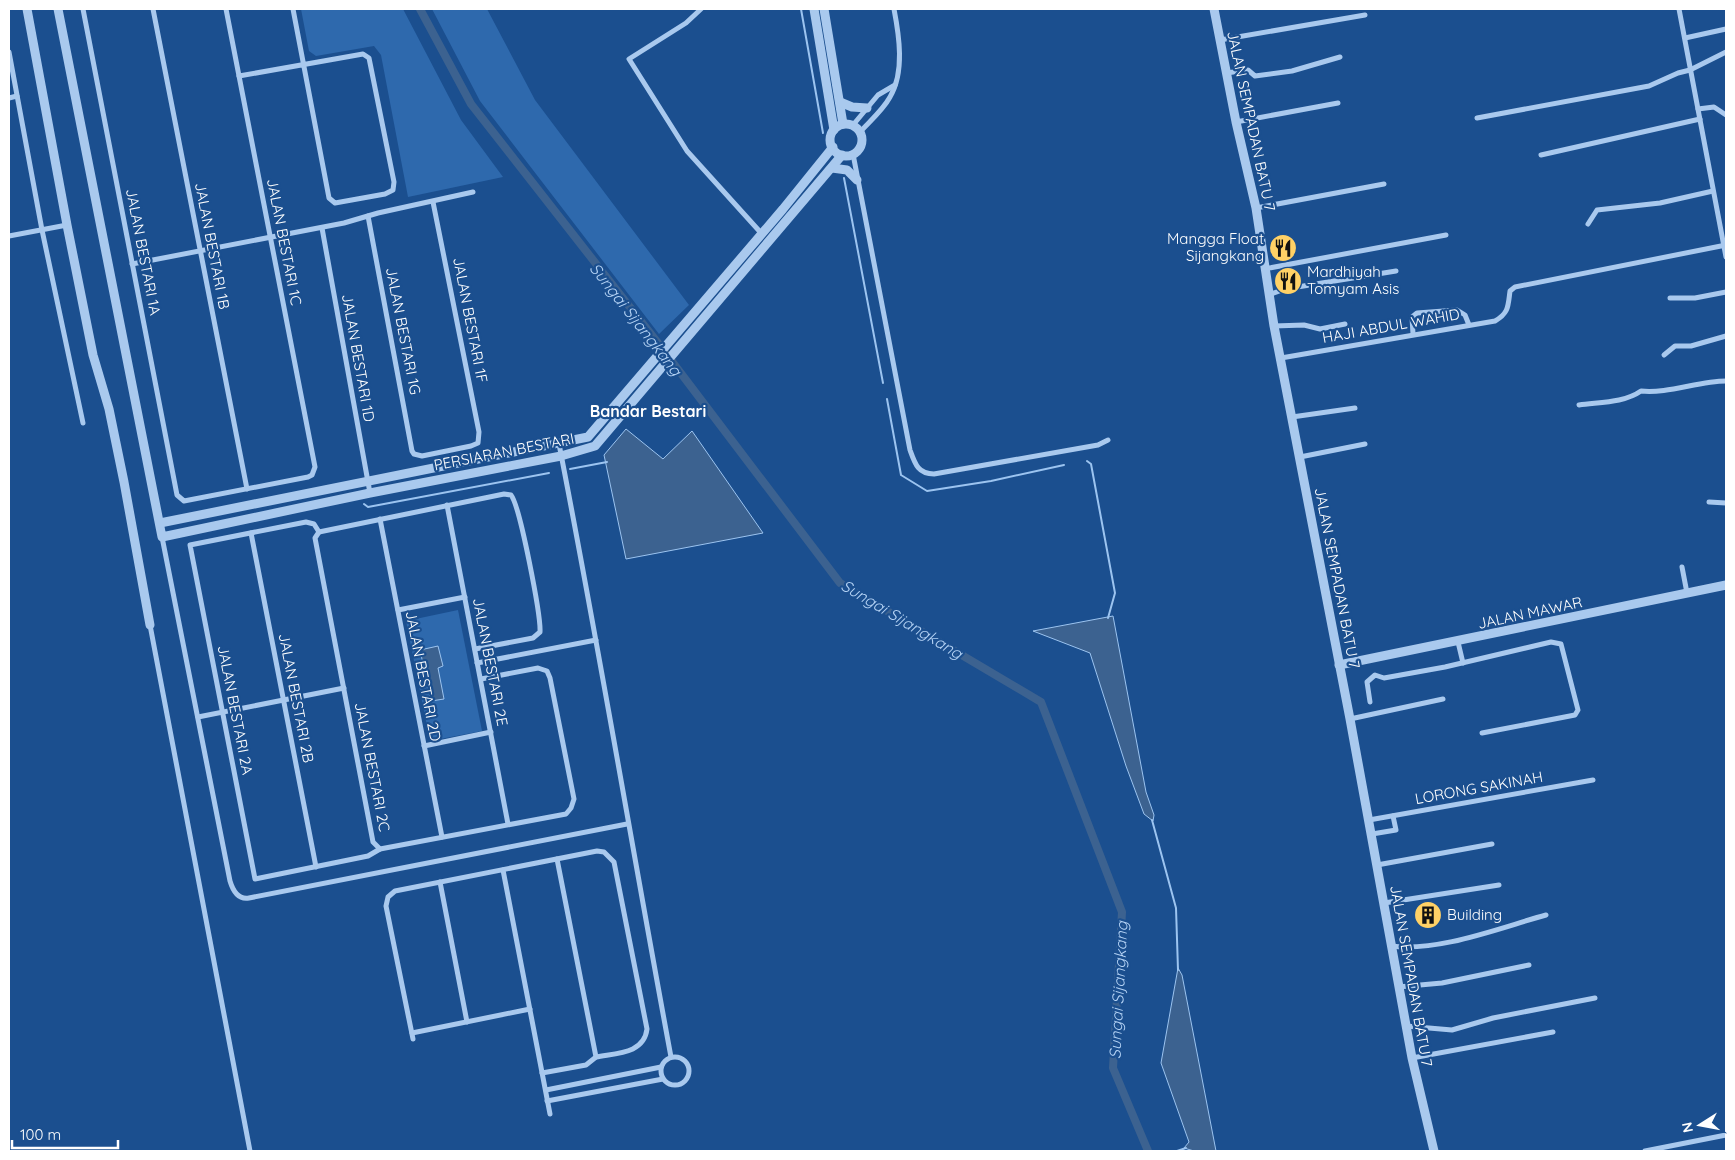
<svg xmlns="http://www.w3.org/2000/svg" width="1735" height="1160" viewBox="0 0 1735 1160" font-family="Quicksand,sans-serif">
<rect width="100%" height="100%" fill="#1b4f8f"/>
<g fill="#2e69ad">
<path d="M301,9H403L461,120L503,177L408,197L381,55L374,46L316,56L309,51Z"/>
<path d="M432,9H487L535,100L689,305L659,334L480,101Z"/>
<path d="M458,610L482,731L430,741L406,621Z"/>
</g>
<g fill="#3c6290" stroke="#9cc4f0">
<path d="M626,429L663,459L692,431L763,533L626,559L604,455Z"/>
<path d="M1113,616L1146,792L1154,815L1153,821L1144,814L1126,766L1090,653L1033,631Z"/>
<path d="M438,646L443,666L438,668L444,699L431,701L420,650Z"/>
<path d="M1178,968L1182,975L1216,1151H1194L1184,1148L1189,1142L1161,1063Z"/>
</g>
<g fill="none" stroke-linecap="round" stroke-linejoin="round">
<g stroke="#9cc4f0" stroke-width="2">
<path d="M801,9L823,133"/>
<path d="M844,178L883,383"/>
<path d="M887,399L901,475L927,491L991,481L1064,465"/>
<path d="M1087,461L1091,464L1115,593L1108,618"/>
<path d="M570,469L607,462"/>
<path d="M364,504L368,507L549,473"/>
<path d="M1152,820L1176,908L1178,970"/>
<path d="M1177,1151L1186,1148"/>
</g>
<path stroke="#3c6290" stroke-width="8" d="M420,9L471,104L658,343L840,583L1041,702L1122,912L1113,1068L1148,1151"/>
<g stroke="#a9c9ee" stroke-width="5">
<path d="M83,9L177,495L184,501L308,477L312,475L315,467L226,9"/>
<path d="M153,9L247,489"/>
<path d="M701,9L686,23L629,59L687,151L762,234"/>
<path d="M1679,9L1726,257"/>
<path d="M1685,38L1726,29"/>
<path d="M1220,40L1365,15"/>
<path d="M9,52L42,230L83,423"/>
<path d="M1226,73L1248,70L1255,76L1292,71L1340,57"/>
<path d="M239,76L363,54L369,58L394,182L393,190L385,194L335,203L329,198L293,9"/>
<path d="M9,98L17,96"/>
<path d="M1698,109L1714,107L1726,115"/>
<path d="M1477,118L1649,86L1678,73L1690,70L1726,52"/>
<path d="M1236,122L1338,103"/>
<path d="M853,125L878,95L895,85"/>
<path d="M860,132C870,121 883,110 890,97C905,72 899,35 894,9"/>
<path d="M853,154L910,450C915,464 918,474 934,474L1098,445L1108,440"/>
<path d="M1541,155L1700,119"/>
<path d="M1256,208L1384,184"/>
<path d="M368,216L412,451L414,454L422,456L471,446L478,443L479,432L433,202"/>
<path d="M1588,224L1597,210L1660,203L1713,191"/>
<path d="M322,228L370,493"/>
<path d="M9,236L67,225"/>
<path d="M132,264L344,223L378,213L473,192"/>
<path d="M1264,269L1446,235"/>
<path d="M1268,295L1285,289L1396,271"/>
<path d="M1670,298H1695L1726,292"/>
<path d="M1274,326L1304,325L1320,329L1345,324"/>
<path d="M1413,334L1412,317L1417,313L1457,310L1465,315L1469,325"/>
<path d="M1664,355L1675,346H1691L1726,336"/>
<path d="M1281,358L1495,321C1509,313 1508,306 1510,291L1515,287L1726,245"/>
<path d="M1579,405C1599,402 1624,403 1641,391C1667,394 1699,381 1726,381"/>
<path d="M1292,417L1355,408"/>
<path d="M559,444C599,648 633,853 671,1057"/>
<path d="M1300,457L1365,444"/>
<path d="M1709,502L1726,503"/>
<path d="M447,505L508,824"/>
<path d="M380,519L442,837"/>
<path d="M319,532L314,524L306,522L190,545L255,879L368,856L380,849L566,814L571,808L574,799L550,678L547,671L538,668L481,679"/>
<path d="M319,532L504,494L511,495C520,506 541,616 540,632L533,638L475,649"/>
<path d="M319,532L315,538L373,842L380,849"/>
<path d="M251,533L316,867"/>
<path d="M162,537L230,881C233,891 238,900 249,898L627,824"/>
<path d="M1682,567L1687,593"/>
<path d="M398,610L465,597"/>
<path d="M150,625L250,1151"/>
<path d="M1458,642L1463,663"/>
<path d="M477,663L596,640"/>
<path d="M1370,702L1367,682L1375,675L1384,678L1445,667L1551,642L1561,644L1578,710L1575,715L1482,733"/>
<path d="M198,717L344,688"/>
<path d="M1350,719L1443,699"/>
<path d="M424,746L491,732"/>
<path d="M1369,820L1593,780"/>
<path d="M1372,834L1396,830L1393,816"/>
<path d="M1377,865L1492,844"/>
<path d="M503,870L550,1114"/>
<path d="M440,882L467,1022"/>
<path d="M1384,903L1499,885"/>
<path d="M1391,946C1439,952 1499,928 1546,915"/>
<path d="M1398,987L1442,983L1529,965"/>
<path d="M1406,1026L1452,1030L1493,1018L1595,998"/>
<path d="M412,1033L530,1009"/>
<path d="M413,1039L386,906L388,897L395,891L597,851L604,852L614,862L647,1029C644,1054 616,1053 596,1057"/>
<circle cx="675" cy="1071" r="14"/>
<path d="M1412,1058L1553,1032"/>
<path d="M542,1073L586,1065L596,1057L557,859"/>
<path d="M546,1090L661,1067"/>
<path d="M547,1101L663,1079"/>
<path d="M1645,1151L1726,1135"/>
</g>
<g stroke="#a9c9ee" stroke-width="9">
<path d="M27,9L67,225L93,355L109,409L124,482L150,625"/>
<path d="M58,9L162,537L370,493L561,456L595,446L842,155"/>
<path d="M814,9L834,130"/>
<path d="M824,9L843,124"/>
<path d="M1214,9L1236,122L1256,208L1274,326L1350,719L1412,1058L1434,1151"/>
<path d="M840,102L852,107L867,108"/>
<circle cx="846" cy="140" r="16"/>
<path d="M832,168L847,170L857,180"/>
<path d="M160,523L588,437L783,209L833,147"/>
<path d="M1339,665L1726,585"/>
</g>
</g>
<defs>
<g id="restaurant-disc" transform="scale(1.4375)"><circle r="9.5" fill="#ffd166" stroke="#1b4f8f"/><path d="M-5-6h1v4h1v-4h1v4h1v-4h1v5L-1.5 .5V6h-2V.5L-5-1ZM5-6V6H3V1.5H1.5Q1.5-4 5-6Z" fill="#111"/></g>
<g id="building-disc" transform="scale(1.4375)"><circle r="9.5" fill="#ffd166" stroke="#1b4f8f"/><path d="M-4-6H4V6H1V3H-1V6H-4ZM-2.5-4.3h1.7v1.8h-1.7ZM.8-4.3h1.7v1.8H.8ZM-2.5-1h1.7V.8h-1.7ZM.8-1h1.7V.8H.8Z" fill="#111"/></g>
</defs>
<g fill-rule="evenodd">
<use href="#restaurant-disc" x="1283" y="248"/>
<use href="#restaurant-disc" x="1288" y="281"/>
<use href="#building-disc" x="1428" y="915"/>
</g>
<g text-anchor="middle" stroke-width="4.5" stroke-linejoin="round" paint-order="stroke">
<g font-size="15" fill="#fff" stroke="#1b4f8f">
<text transform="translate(1251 121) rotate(78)" y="5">JALAN SEMPADAN BATU 7</text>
<text transform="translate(284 242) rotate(79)" y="5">JALAN BESTARI 1C</text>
<text transform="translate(212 246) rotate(79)" y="5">JALAN BESTARI 1B</text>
<text transform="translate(143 252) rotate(79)" y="5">JALAN BESTARI 1A</text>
<text transform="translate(470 320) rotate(79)" y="5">JALAN BESTARI 1F</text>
<text transform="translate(1391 326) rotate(-10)" y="5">HAJI ABDUL WAHID</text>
<text transform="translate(403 331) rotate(79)" y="5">JALAN BESTARI 1G</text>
<text transform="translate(358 358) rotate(80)" y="5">JALAN BESTARI 1D</text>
<text transform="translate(504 452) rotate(-11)" y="5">PERSIARAN BESTARI</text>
<text transform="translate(1337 578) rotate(79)" y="5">JALAN SEMPADAN BATU 7</text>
<text transform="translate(1530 613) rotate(-12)" y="5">JALAN MAWAR</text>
<text transform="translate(490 662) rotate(79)" y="5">JALAN BESTARI 2E</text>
<text transform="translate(423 676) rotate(79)" y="5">JALAN BESTARI 2D</text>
<text transform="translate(296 698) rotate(79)" y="5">JALAN BESTARI 2B</text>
<text transform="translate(235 710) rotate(79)" y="5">JALAN BESTARI 2A</text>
<text transform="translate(372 767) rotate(79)" y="5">JALAN BESTARI 2C</text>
<text transform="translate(1479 788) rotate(-10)" y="5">LORONG SAKINAH</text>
<text transform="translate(1411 976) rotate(80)" y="5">JALAN SEMPADAN BATU 7</text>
</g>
<g font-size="15" fill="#fff" stroke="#1b4f8f" text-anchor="start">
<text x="1264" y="244" text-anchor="end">Mangga Float<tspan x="1264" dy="17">Sijangkang</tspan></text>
<text x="1307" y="277">Mardhiyah<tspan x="1307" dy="17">Tomyam Asis</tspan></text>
<text x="1447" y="920">Building</text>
</g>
<g font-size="16" font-style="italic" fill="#b5d3f5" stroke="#1b4f8f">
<text transform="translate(636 319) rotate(52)" y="6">Sungai Sijangkang</text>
<text transform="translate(902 619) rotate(31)" y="6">Sungai Sijangkang</text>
<text transform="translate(1118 990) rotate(-87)" y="6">Sungai Sijangkang</text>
</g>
<g font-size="16" font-weight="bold" fill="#fff" stroke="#1b4f8f">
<text x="648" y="417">Bandar Bestari</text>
</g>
</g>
<rect width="1735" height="1160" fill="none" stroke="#ffffff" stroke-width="20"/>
<g transform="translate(1700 1125) rotate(259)" stroke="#1b4f8f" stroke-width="4" paint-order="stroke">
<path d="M0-4L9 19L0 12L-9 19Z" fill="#ffffff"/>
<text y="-8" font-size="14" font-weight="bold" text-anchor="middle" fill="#ffffff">N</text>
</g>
<path d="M12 1140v8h106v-8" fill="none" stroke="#ffffff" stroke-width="2.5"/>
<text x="20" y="1140" font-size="15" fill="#ffffff" stroke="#1b4f8f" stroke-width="4" paint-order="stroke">100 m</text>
</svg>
